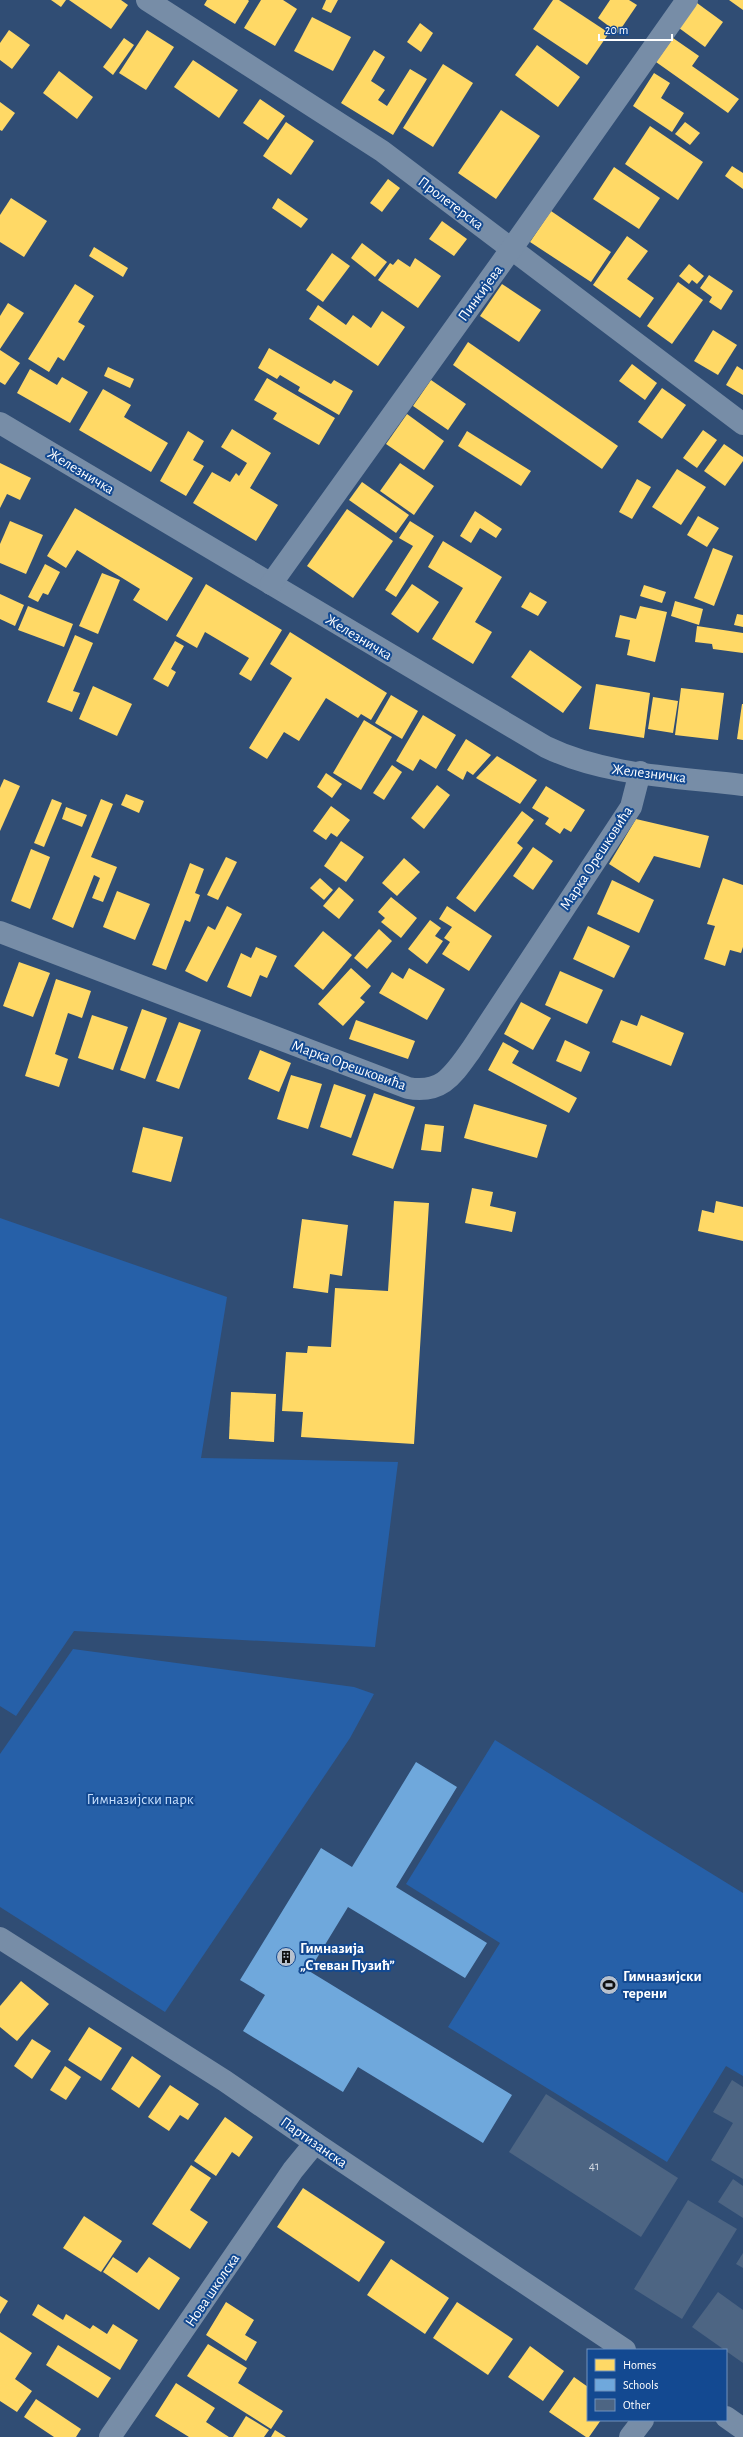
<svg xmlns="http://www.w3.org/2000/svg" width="743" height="2437" viewBox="0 0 743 2437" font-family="'Alegreya Sans',sans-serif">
<rect width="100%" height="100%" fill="#304d74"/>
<g fill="#2660a8">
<path d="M0,1218L227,1297L201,1458L398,1462L375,1647L74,1631L16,1716L0,1706Z"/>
<path d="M73,1649L354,1687L374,1694L350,1738L165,2012L0,1907V1754Z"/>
<path d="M495,1740L743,1893V2076L726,2066L667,2162L448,2027L500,1943L406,1884Z"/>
</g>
<g fill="#ffd966">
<path d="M51,0H66L61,7Z"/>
<path d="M69,0H121L128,5L111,29Z"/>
<path d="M207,0H248L249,1L235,24L204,5Z"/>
<path d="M261,0H283L297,9L275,46L244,28Z"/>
<path d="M326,0H338L331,13L322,9Z"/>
<path d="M553,0H559L609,33L587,65L533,29Z"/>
<path d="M610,0H629L637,5L618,33L598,18Z"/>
<path d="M729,0H743V10Z"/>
<path d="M697,3L723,22L705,47L679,28Z"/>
<path d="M312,17L351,37L333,71L294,51Z"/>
<path d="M420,23L433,33L421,52L407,42Z"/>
<path d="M9,30L30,45L12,69L0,60V43Z"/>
<path d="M147,30L174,47L146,90L119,73Z"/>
<path d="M124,38L134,45L113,75L103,67Z"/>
<path d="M673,38L699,56L692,66L739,99L728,113L656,62Z"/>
<path d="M537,45L580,77L558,107L515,75Z"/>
<path d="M374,50L385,57L371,81L385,90L378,100L387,106L410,69L427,79L393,135L341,103Z"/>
<path d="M193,60L238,90L219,118L174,87Z"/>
<path d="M443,64L473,83L433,147L403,128Z"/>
<path d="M59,71L93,97L77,119L43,93Z"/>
<path d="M654,73L670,83L661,98L684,113L672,132L633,106Z"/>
<path d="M260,99L285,116L268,140L243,123Z"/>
<path d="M0,102L15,113L2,131L0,130Z"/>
<path d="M501,110L540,136L496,199L458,173Z"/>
<path d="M286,122L314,141L291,175L263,156Z"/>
<path d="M685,122L700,133L690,145L675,134Z"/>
<path d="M650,126L703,162L678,200L625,164Z"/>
<path d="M732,166L743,173V189L725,176Z"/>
<path d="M614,167L660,198L639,229L593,199Z"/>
<path d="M388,179L400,188L382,212L370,203Z"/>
<path d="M11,198L47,221L24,257L0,242V215Z"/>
<path d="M278,198L308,219L301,228L272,208Z"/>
<path d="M551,211L611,252L591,282L530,242Z"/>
<path d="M442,221L467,239L454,256L429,239Z"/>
<path d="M627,236L648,251L627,279L654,298L640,318L593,285Z"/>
<path d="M362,243L387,262L375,277L351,258Z"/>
<path d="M94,247L128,268L123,277L89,256Z"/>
<path d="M332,253L350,266L323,302L306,290Z"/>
<path d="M415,258L441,276L418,308L378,280L390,263L393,265L398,259L410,267Z"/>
<path d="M689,264L704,276L697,284L692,280L689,284L679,276Z"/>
<path d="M709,275L733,291L721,310L709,302L712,297L700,288Z"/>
<path d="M678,282L703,300L672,344L647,326Z"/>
<path d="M75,284L94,296L78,322L85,326L64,361L58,357L49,372L28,359Z"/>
<path d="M502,284L541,310L519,342L480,316Z"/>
<path d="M8,303L24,313L0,349V316Z"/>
<path d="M318,305L346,325L353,315L371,328L382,311L405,327L378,366L309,319Z"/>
<path d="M713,330L737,345L718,375L694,361Z"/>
<path d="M468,342L618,446L602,469L453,365Z"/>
<path d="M269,348L331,384L334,380L353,391L339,415L298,391L300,387L280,375L277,379L258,368Z"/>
<path d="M0,350L20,363L5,385L0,382Z"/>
<path d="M632,364L657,383L645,400L619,381Z"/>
<path d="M737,366L743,370V395L726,385Z"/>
<path d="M108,367L134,379L130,388L104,376Z"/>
<path d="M30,369L57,385L62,377L88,392L70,423L17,393Z"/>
<path d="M267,378L335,418L319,445L273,419L277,413L254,400Z"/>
<path d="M431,380L466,404L448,430L413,406Z"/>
<path d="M662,388L686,405L662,439L638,422Z"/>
<path d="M103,389L131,405L124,417L168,443L151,472L79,430Z"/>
<path d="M407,414L444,441L424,470L386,444Z"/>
<path d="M232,429L271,453L250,488L278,505L256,541L193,503L212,472L230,482L236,473L239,476L247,463L221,447Z"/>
<path d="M703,430L717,440L697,468L683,458Z"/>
<path d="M188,431L204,441L193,460L204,466L186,496L160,481Z"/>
<path d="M467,431L531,471L521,486L458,446Z"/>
<path d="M724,444L743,457V461L725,486L704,471Z"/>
<path d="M0,463L31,478L20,500L7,494L0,508Z"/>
<path d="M400,463L434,486L414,515L380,491Z"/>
<path d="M677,469L706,487L681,525L652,507Z"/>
<path d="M637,479L651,487L632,519L619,512Z"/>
<path d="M362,482L409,515L396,533L349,500Z"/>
<path d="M75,508L193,578L167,621L133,600L140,589L77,550L66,568L47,556Z"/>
<path d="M347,509L393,541L353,598L307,566Z"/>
<path d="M475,511L502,529L496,538L480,528L471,543L460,536Z"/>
<path d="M698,516L719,528L707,547L687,535Z"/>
<path d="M10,521L43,535L26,574L0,563V544Z"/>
<path d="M410,521L434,536L396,597L385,590L413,546L399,538Z"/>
<path d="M443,541L502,577L475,622L492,632L473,664L432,639L463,588L428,567Z"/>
<path d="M713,548L733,556L714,606L694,598Z"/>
<path d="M45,564L60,572L48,595L43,593L38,602L28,597Z"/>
<path d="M102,573L120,580L98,634L79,626Z"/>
<path d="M206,584L282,630L251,681L239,674L249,658L205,632L197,648L176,636Z"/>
<path d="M412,584L439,602L418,633L391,614Z"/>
<path d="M644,585L666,592L662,603L640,596Z"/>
<path d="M530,592L547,602L538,616L521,607Z"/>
<path d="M0,594L24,605L15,626L0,619Z"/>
<path d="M675,601L703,609L699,625L671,616Z"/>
<path d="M28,606L73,624L64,647L18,630Z"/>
<path d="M640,606L667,612L655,662L627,655L630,640L615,637L620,615L636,619Z"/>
<path d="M737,614L743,615V627L734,625Z"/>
<path d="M697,626L743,633V653L713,649L712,644L695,642Z"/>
<path d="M290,632L387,693L371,720L361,714L358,718L326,698L299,741L284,732L267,759L249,748L292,678L270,664Z"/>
<path d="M75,635L93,643L73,691L80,693L72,712L47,702Z"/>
<path d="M175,641L184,646L171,669L176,672L168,687L153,679Z"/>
<path d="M530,650L582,687L563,713L511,677Z"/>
<path d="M596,684L650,693L644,738L589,729Z"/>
<path d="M93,686L132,704L117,736L79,719Z"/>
<path d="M681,688L724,693L718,740L675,735Z"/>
<path d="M391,695L418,711L402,739L375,723Z"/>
<path d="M653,697L678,701L673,733L648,729Z"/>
<path d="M742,704H743V740L737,739Z"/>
<path d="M423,715L456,735L436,769L420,759L413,771L396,761Z"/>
<path d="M364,720L392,737L361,790L333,773Z"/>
<path d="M466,739L491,755L473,775L467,771L463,780L447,770Z"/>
<path d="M497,756L537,780L520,804L476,778Z"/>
<path d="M392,765L402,772L384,800L373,793Z"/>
<path d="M326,773L342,784L332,798L317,787Z"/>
<path d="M4,779L20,786L0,831V788Z"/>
<path d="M437,785L450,795L424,829L411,818Z"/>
<path d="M546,786L585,810L571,832L564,828L560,834L545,824L549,818L532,808Z"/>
<path d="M126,794L144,801L139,813L121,805Z"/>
<path d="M52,799L62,803L44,847L34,843Z"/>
<path d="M101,799L113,804L91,857L117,867L103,902L92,898L100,878L94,875L73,928L52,919Z"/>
<path d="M331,806L350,820L337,837L331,833L326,840L313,831Z"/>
<path d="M66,807L87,815L82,827L62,819Z"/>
<path d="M522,811L534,820L517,843L523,848L475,912L456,898Z"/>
<path d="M636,819L709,836L700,868L654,856L639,883L609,864Z"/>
<path d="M341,841L364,857L346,882L324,866Z"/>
<path d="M533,847L553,861L533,890L513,876Z"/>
<path d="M31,849L50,857L30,909L11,901Z"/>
<path d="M226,857L237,862L218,900L207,895Z"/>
<path d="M404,858L420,872L397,896L382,883Z"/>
<path d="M190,863L204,869L195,893L200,895L190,922L185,920L166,970L152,965Z"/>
<path d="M320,878L333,890L324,900L310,888Z"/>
<path d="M723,878L743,885V947L741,953L730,950L725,966L704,959L715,926L707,924Z"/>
<path d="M612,880L654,900L639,933L597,914Z"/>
<path d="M339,887L354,900L339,919L323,906Z"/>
<path d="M117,891L150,904L135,940L103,927Z"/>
<path d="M391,897L417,918L401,938L381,922L385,918L378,912Z"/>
<path d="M227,906L242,914L207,982L185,971L208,926L215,930Z"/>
<path d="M447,906L492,936L469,971L442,954L450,942L444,938L452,927L439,919Z"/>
<path d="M430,920L441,928L435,936L443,941L427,964L408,949Z"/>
<path d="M588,926L630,946L614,978L573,959Z"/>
<path d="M379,929L392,941L367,969L354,958Z"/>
<path d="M323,931L352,955L323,990L294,966Z"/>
<path d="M256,947L277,956L267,978L260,975L251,997L227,987L241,953L251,958Z"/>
<path d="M19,962L50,973L33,1017L3,1006Z"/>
<path d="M351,968L371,986L360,998L365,1002L343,1026L318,1004Z"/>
<path d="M409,968L445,989L427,1020L379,993L392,972L403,979Z"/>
<path d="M560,971L603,990L587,1024L545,1005Z"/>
<path d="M56,979L91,991L82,1018L68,1013L55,1054L68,1059L59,1087L25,1076Z"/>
<path d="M521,1002L551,1018L533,1050L504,1034Z"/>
<path d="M142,1009L167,1018L145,1079L120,1070Z"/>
<path d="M92,1015L128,1027L113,1070L78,1058Z"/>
<path d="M641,1015L684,1033L671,1066L612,1042L621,1020L637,1026Z"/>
<path d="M356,1020L415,1041L408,1059L349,1039Z"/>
<path d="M179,1022L201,1030L179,1089L156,1081Z"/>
<path d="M565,1040L590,1052L581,1072L556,1061Z"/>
<path d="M503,1042L519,1051L512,1063L577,1098L569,1113L488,1070Z"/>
<path d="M260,1050L291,1063L279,1092L248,1079Z"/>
<path d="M291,1075L322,1084L308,1129L277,1119Z"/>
<path d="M334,1084L366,1095L351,1138L320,1127Z"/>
<path d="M374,1093L415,1107L393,1169L352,1155Z"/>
<path d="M474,1104L547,1125L537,1158L464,1138Z"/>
<path d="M425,1124L444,1126L441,1152L421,1150Z"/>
<path d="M143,1127L183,1137L171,1182L132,1172Z"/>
<path d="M472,1188L493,1192L490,1206L516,1212L512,1232L465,1223Z"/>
<path d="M394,1201L429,1203L414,1444L301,1437L303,1412L282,1411L286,1352L307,1353L308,1346L331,1347L335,1288L388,1291Z"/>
<path d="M716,1201L743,1207V1241L698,1231L702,1210L714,1213Z"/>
<path d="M302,1219L348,1225L342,1276L330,1274L328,1293L293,1288Z"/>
<path d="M231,1392L276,1394L274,1442L229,1439Z"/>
<path d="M21,1981L49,2004L17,2041L0,2027V2006Z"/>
<path d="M89,2027L122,2048L101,2081L68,2060Z"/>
<path d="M32,2039L51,2051L32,2079L14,2066Z"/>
<path d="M132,2056L161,2076L139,2108L111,2089Z"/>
<path d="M65,2066L81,2077L66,2100L50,2090Z"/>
<path d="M170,2085L199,2104L188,2120L180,2115L169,2131L148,2117Z"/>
<path d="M225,2117L253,2137L239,2157L232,2152L216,2176L194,2161Z"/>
<path d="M191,2165L211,2178L190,2210L208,2222L190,2249L152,2224Z"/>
<path d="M303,2188L385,2242L359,2282L277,2227Z"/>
<path d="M84,2216L122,2241L101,2272L63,2248Z"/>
<path d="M113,2257L137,2273L149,2257L180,2278L159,2310L103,2272Z"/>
<path d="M391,2259L449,2298L425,2334L367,2295Z"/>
<path d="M0,2296L8,2301L0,2314Z"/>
<path d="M226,2302L254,2320L245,2335L257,2342L246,2361L206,2335Z"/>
<path d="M457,2302L513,2339L488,2375L433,2338Z"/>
<path d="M38,2304L63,2320L66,2314L90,2329L93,2325L107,2334L113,2324L138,2340L120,2370L32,2315Z"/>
<path d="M0,2332L32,2353L15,2379L32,2391L17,2412L0,2401Z"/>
<path d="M208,2344L247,2368L238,2383L283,2411L271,2429L187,2376Z"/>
<path d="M58,2345L111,2378L98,2398L46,2365Z"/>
<path d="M530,2346L564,2371L543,2401L508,2377Z"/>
<path d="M574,2377L588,2387V2420H601L589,2437H586L549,2412Z"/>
<path d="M176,2383L215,2408L206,2422L229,2437H189L155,2416Z"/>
<path d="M36,2399L81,2429L76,2437H54L24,2417Z"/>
<path d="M246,2416L269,2430L264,2437H233Z"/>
<path d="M275,2430L286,2437H271Z"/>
</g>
<path fill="#6fa8dc" d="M416,1762L457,1787L396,1887L487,1943L465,1978L348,1907L309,1971L512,2095L483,2143L358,2067L343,2092L243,2031L265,1995L240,1980L321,1848L352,1867Z"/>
<g fill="#4d6583">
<path d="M732,2080L743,2087V2179L711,2160L733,2123L713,2112Z"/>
<path d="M546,2094L678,2178L641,2237L509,2152Z"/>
<path d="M733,2179L743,2186V2218L718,2202Z"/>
<path d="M688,2200L737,2229L682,2319L634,2289Z"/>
<path d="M743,2253V2268L736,2264Z"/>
<path d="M718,2292L743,2310V2363L692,2327Z"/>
</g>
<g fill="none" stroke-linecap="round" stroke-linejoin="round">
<g stroke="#778da7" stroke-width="22">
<path d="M147,0L382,151L743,424"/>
<path d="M0,423L546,747C606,776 677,777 743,785"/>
<path d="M271,584L512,248L687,0"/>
<path d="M0,932L408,1088C442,1094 453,1075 471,1050L631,807L640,772"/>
<path d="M0,1938L225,2081L315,2143L625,2350"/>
<path d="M726,2417L743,2429"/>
<path d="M110,2437L293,2170L315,2143"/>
<path d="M630,2437L643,2420"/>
</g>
</g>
<defs>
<g id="building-disc" transform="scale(1)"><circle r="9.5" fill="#b7c1ce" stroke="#134991"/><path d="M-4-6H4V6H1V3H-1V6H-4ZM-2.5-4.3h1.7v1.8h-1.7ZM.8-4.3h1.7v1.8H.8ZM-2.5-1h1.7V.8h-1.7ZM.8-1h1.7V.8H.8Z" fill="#111"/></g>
<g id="stadium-disc" transform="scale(1)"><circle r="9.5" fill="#b7c1ce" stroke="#134991"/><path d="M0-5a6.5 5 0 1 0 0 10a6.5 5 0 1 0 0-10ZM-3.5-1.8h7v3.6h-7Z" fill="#111"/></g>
</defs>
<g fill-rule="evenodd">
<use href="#building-disc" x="286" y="1957"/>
<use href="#stadium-disc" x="609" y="1985"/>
</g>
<g text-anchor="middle" stroke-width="4" stroke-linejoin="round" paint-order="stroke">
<g font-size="13" fill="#d2d8e0">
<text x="594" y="2170">41</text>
</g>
<g font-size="15" fill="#fff" stroke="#134991">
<text transform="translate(451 203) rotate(37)" y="5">Пролетерска</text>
<text transform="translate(480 293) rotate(-54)" y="5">Пинкијева</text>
<text transform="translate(81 471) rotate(31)" y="5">Железничка</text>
<text transform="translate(359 637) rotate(31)" y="5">Железничка</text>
<text transform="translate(649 773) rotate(7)" y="5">Железничка</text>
<text transform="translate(596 858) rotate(-57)" y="5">Марка Орешковића</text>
<text transform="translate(349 1065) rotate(20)" y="5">Марка Орешковића</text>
<text transform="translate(314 2142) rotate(35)" y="5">Партизанска</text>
<text transform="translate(212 2290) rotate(-56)" y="5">Нова школска</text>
</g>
<g font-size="15" fill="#c6dffd" stroke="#134991">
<text x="140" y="1804">Гимназијски парк</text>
</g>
<g font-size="15" font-weight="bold" fill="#fff" stroke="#134991" text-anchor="start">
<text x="300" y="1953">Гимназија<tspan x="300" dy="17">„Стеван Пузић”</tspan></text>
<text x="623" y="1981">Гимназијски<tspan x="623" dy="17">терени</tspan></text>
</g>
</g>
<rect x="587" y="2349" width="140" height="72" fill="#134991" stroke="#7192bd"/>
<rect x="595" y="2359" width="20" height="12" fill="#ffd966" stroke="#7192bd"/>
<text x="623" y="2369" font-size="12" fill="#ffffff">Homes</text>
<rect x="595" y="2379" width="20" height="12" fill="#6fa8dc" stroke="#7192bd"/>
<text x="623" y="2389" font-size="12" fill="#ffffff">Schools</text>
<rect x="595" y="2399" width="20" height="12" fill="#4d6583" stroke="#7192bd"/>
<text x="623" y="2409" font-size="12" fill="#ffffff">Other</text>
<path d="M599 34v6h73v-6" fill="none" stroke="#ffffff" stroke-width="2"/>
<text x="605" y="34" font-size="12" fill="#ffffff" stroke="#134991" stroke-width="3" paint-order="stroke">20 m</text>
</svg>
